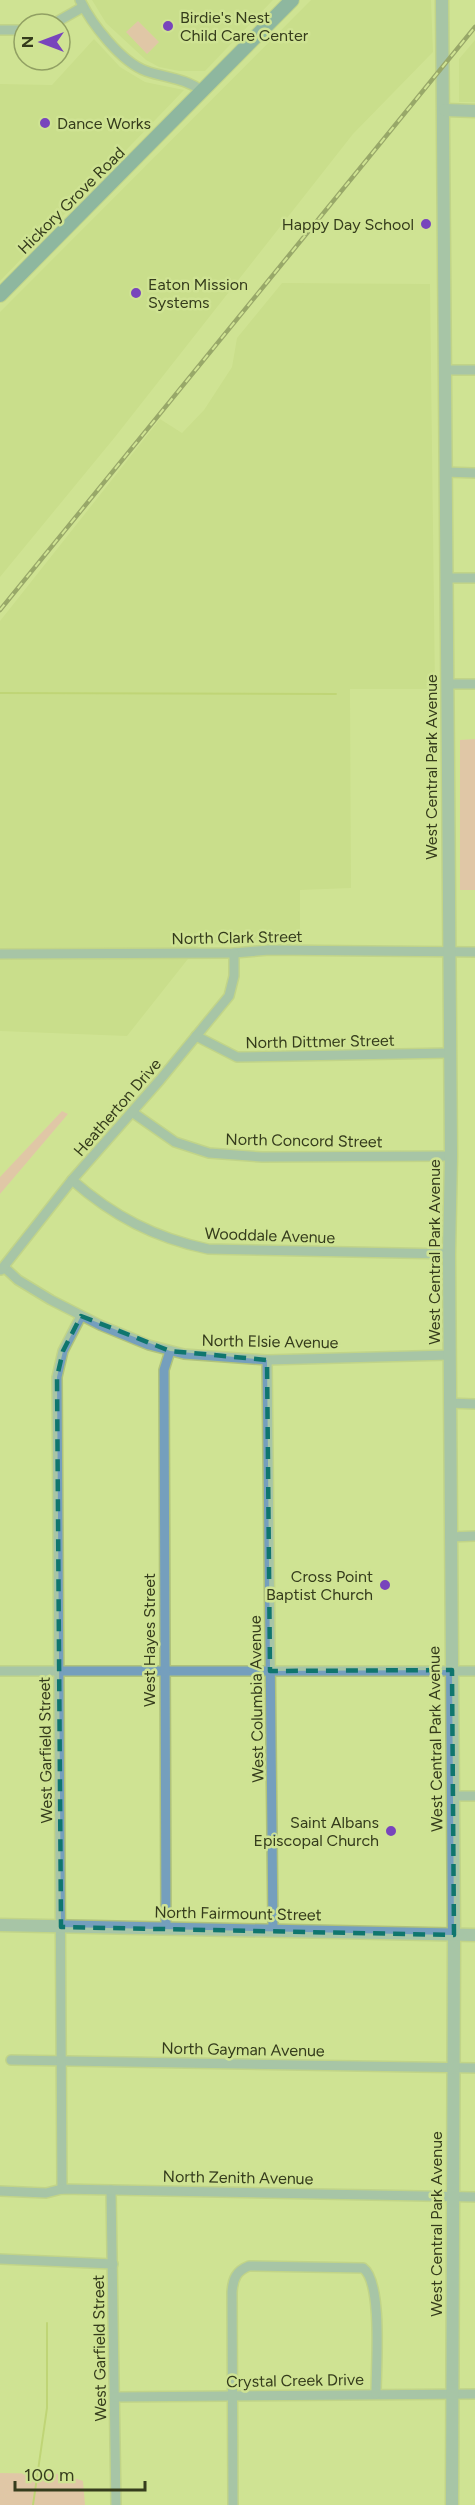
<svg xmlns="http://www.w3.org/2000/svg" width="475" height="2505" viewBox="0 0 475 2505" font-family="Figtree,sans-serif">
<rect width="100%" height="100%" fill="#cfe393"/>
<g fill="#c2d780">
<path d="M92,0H273L205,71H179L159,67L146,60L106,23Z"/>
<path d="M311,0H431L433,52L353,134L115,437L0,577V312Z"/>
<path d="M94,39L120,67L145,82L184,90L0,281V84L52,85Z"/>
<path d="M475,40V102H459V59Z"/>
<path d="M282,283L430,284L435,689H350L351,888L300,890V941L199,945L127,1036L0,1031V621L160,419L182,433L204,410L232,367L237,338Z"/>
</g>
<g fill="#f4a5bd">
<path d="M138,21L159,42L147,54L126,32Z"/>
<path d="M475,739V890H460V740Z"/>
<path d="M62,1111L68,1114L0,1194V1177Z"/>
<path d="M0,2473L63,2474L83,2481L85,2505H0Z"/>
</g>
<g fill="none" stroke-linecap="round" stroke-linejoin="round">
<g stroke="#acc453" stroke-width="2">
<path d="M0,693L336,694"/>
<path d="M33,2505L47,2408V2323"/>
</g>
<g stroke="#b0c27b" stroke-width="12">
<g id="minor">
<path d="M80,0C91,23 121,62 146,71C166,78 185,78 202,91"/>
<path d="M53,24L83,7"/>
<path d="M0,30H24"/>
<path d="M444,370H475"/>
<path d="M445,472L475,473"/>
<path d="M446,578H475"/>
<path d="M447,684H475"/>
<path d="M0,954L234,953L269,950L475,952"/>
<path d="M196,1036L237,1057L449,1053"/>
<path d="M132,1112L175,1142L209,1153L262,1157L451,1156"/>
<path d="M72,1180C113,1216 155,1238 208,1249L449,1254"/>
<path d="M4,1267L18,1280L51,1300L100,1325L149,1345L184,1354L267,1360L449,1355"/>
<path d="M1,1270L72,1180L160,1080L229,996L234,976V953"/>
<path d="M267,1360L273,1929"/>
<path d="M449,1403L475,1404"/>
<path d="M450,1537L475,1536"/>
<path d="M0,1671H475"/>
<path d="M452,1796H475"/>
<path d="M166,1929L164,1370L170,1351"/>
<path d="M11,2060L475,2068"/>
<path d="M62,2189L57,1377L63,1351L81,1316"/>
<path d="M111,2190L116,2505"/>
<path d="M0,2191L46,2193L62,2189L475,2197"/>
<path d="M0,2259L113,2264"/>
<path d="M115,2397L475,2394"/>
<path d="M233,2505L232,2292C233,2279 236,2271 249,2266L363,2268C383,2282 376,2368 376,2394"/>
</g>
</g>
<g stroke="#b0c27b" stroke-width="15">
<g id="tertiary">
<path d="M442,0L451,1156L449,1254L454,1935L452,2505"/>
<path d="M445,110L475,111"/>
<path d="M0,1925L475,1935"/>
</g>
</g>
<g stroke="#b0c27b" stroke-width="16">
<path id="secondary" d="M0,295L292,0"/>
</g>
<use href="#minor" stroke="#759fbd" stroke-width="9"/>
<use href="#tertiary" stroke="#759fbd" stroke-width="12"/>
<use href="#secondary" stroke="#3e82ae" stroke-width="14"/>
<g stroke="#566035" stroke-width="4.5">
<path id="rail" d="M0,610L475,27"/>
</g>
<use href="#rail" stroke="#cfe393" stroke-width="2" stroke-dasharray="7" stroke-linecap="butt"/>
</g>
<path d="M0 0H475V2505H0ZM81,1316L170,1351L267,1360L270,1671L452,1670L454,1935L61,1927L57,1377L63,1351Z" fill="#cfe393" fill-opacity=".55" fill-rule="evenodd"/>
<path fill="none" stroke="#0f766e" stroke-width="4.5" stroke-dasharray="12 8" stroke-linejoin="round" d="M81,1316L170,1351L267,1360L270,1671L452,1670L454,1935L61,1927L57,1377L63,1351Z"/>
<g fill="#7845bc" stroke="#cfe393" stroke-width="2">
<circle cx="168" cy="26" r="6"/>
<circle cx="45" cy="123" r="6"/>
<circle cx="426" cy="224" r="6"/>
<circle cx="136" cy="293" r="6"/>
<circle cx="385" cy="1585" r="6"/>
<circle cx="391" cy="1831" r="6"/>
</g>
<g text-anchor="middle" stroke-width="5" stroke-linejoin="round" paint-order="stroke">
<g font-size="16" fill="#353c1c" stroke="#cfe393" text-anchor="start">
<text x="180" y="23">Birdie's Nest<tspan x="180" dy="18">Child Care Center</tspan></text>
<text x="57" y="129">Dance Works</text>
<text x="414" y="230" text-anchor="end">Happy Day School</text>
<text x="148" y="290">Eaton Mission<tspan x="148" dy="18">Systems</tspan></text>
<text x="373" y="1582" text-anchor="end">Cross Point<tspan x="373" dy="18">Baptist Church</tspan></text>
<text x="379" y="1828" text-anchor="end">Saint Albans<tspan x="379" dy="18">Episcopal Church</tspan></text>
</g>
<g font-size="16" fill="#353c1c" stroke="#cfe393">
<text transform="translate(71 200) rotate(-45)" y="6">Hickory Grove Road</text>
<text transform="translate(431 767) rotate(-90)" y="6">West Central Park Avenue</text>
<text transform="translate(237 937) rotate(-1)" y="6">North Clark Street</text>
<text transform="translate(320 1041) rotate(-1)" y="6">North Dittmer Street</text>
<text transform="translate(117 1107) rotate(-49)" y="6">Heatherton Drive</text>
<text transform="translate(304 1140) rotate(1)" y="6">North Concord Street</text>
<text transform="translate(270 1235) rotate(2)" y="6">Wooddale Avenue</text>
<text transform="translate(434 1252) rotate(-90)" y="6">West Central Park Avenue</text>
<text transform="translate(270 1341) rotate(1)" y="6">North Elsie Avenue</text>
<text transform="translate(149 1640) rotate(-90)" y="6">West Hayes Street</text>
<text transform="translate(256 1699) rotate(-91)" y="6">West Columbia Avenue</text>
<text transform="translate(435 1739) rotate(-91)" y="6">West Central Park Avenue</text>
<text transform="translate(45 1750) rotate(-91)" y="6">West Garfield Street</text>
<text transform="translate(238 1913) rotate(1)" y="6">North Fairmount Street</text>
<text transform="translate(243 2049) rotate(1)" y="6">North Gayman Avenue</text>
<text transform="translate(238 2177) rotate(1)" y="6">North Zenith Avenue</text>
<text transform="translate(436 2224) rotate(-90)" y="6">West Central Park Avenue</text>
<text transform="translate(99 2348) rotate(-91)" y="6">West Garfield Street</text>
<text transform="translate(295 2380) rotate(-1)" y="6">Crystal Creek Drive</text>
</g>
</g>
<g transform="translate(42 42) rotate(270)"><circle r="28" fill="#cfe393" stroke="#91a063" stroke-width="1.5"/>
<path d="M0-4.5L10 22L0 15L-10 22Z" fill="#7845bc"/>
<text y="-9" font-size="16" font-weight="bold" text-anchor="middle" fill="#353c1c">N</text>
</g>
<path d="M15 2481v9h130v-9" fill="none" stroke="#353c1c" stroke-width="3"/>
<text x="24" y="2481" font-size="18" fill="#353c1c" stroke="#cfe393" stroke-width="4.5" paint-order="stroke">100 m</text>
</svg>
